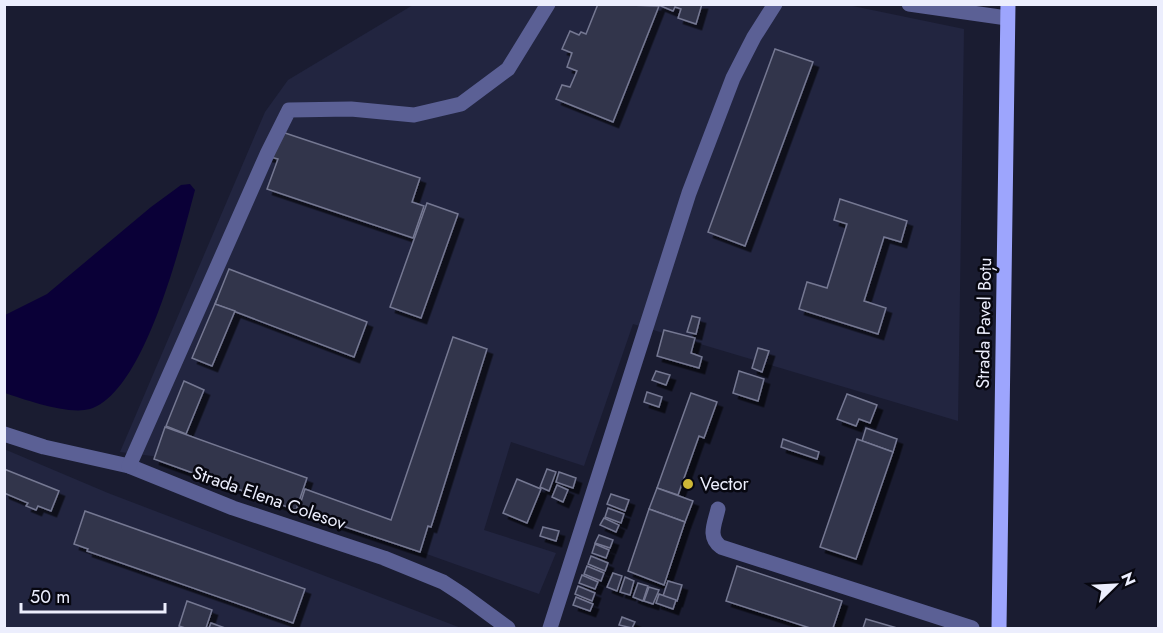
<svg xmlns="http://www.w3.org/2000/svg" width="1163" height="633" viewBox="0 0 1163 633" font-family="Jost,sans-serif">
<defs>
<filter id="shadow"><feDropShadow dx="5.5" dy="5.5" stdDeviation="0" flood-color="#0009"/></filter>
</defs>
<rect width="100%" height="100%" fill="#1a1c31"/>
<g fill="#222540">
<path d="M843,4L964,29L958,421L633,324L584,466L511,442L484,530L556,553L539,594L152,456L120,452L265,112L288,80L413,5Z"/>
<path d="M4,449L108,493L461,628H5Z"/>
</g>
<path fill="#0a0037" d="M190,184L195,190C181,242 145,392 90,409C68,415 26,400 5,393V315L47,294L151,207L181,185Z"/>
<g fill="#32354c" stroke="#757892" stroke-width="1.5" filter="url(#shadow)">
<path d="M598,4L659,6L613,122L556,99L562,85L570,87L577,71L567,67L572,53L562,49L570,31L579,35L581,32L586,34Z"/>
<path d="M656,4H702L696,24L678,18L681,9L675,7L673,11Z"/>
<path d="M775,49L813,62L745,246L708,232Z"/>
<path d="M276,130L420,178L412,202L424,206L413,238L267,189L278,159L267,156Z"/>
<path d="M840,199L907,221L901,242L884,237L864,301L886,308L878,334L799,309L807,282L827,288L847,224L834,220Z"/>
<path d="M427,203L458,214L421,318L390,307Z"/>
<path d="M229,269L367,322L354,357L215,304Z"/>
<path d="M217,299L215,304L235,311L212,366L192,358Z"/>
<path d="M692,316L700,318L696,334L687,332Z"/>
<path d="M664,330L695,338L691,353L702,357L699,368L657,356Z"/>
<path d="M453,337L487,349L431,527L428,526L420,552L298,511L305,489L391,520Z"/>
<path d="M758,348L769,351L762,372L752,368Z"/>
<path d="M656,371L670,375L666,385L652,380Z"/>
<path d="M739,371L764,379L758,401L733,393Z"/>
<path d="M184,381L204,390L186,434L166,426Z"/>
<path d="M647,392L662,397L659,407L644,402Z"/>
<path d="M691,393L717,402L704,438L699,436L678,495L657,488Z"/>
<path d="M847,394L877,405L870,423L859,419L856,426L837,419Z"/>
<path d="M165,427L307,478L296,510L154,459Z"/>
<path d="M866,428L897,439L893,452L862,441Z"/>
<path d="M783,439L819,452L817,459L781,447Z"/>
<path d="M857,439L893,452L856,559L820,547Z"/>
<path d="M4,469L59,491L51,511L38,506L36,510L26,506L28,503L4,493Z"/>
<path d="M547,469L556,472L549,491L540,487Z"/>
<path d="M559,472L576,478L573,488L556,482Z"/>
<path d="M517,479L541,489L527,523L503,513Z"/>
<path d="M557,485L568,490L563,502L552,497Z"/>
<path d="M657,488L693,501L685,522L649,509Z"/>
<path d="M611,494L629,500L625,511L607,504Z"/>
<path d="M608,508L624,514L621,523L605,517Z"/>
<path d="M649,509L685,522L664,585L628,571Z"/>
<path d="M85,511L305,589L293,623L87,551L88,549L74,544Z"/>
<path d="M604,518L619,525L616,532L600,525Z"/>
<path d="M543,527L559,531L556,541L540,536Z"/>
<path d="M599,535L613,540L610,548L595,543Z"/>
<path d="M595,544L609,550L606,558L592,553Z"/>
<path d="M591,556L608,563L605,571L588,564Z"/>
<path d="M587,566L604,573L601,581L584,574Z"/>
<path d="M737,566L842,601L833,628H810L726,601Z"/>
<path d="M613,573L622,576L617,591L607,587Z"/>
<path d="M582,575L598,582L595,589L579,583Z"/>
<path d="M625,577L634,581L630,595L620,592Z"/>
<path d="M668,581L682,585L677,601L663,596Z"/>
<path d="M638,583L648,586L643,601L633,597Z"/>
<path d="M578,586L595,593L592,601L575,594Z"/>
<path d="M649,587L659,590L653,604L644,601Z"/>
<path d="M659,594L676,600L673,609L656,603Z"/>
<path d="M576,597L593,604L590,611L573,605Z"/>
<path d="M187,601L212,610L206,628H185L179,626Z"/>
<path d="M622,617L635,622L632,628L619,625Z"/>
<path d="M866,619L897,628H863Z"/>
<path d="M211,623L225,628H209Z"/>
</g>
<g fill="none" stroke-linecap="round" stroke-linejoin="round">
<g stroke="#5b6095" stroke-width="15">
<path d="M909,4L1007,18"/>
<path d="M4,434L44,447L129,466L233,508L384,558L443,582L463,595L508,628"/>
<path d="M129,466L268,152L289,110L351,109L414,115L461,104L508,69L548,4"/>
<path d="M718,509C715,523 707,537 721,547L972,628"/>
<path d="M550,628L689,193L733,78L754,37L775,4"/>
</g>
<path stroke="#9da5fd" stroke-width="15" d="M999,628L1008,4"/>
</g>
<circle fill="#cfb837" stroke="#070710" stroke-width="2" cx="688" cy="484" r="6"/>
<g text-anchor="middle" stroke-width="5" stroke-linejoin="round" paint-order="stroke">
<g font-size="18" fill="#eceefd" stroke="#070710">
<text transform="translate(984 323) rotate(-89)" y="6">Strada Pavel Boțu</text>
<text transform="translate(269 498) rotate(19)" y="6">Strada Elena Colesov</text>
</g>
<g font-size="18" fill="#eceefd" stroke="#070710" text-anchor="start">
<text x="700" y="490">Vector</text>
</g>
</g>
<rect width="1163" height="633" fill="none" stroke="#eceefd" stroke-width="12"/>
<g transform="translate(1115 585) rotate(66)" stroke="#070710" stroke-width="4.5" paint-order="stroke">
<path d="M0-4.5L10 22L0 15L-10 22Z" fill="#eceefd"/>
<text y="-9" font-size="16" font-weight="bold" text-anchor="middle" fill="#eceefd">N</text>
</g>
<path d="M21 603v9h144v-9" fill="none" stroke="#eceefd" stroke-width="3"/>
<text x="30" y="603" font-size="18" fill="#eceefd" stroke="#070710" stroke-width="4.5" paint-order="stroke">50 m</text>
</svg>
